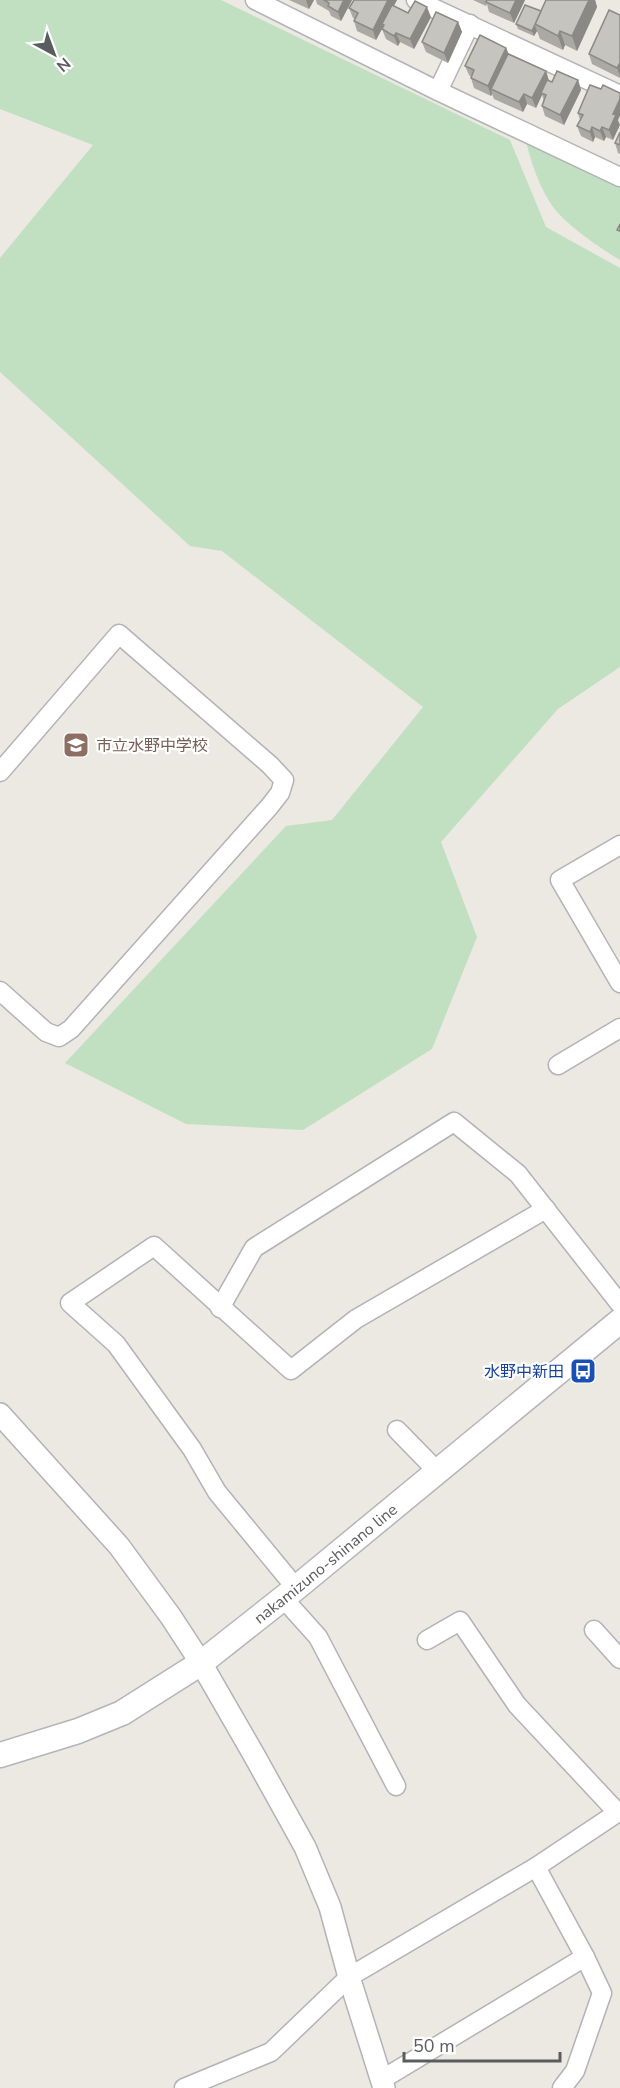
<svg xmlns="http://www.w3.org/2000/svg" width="620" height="2088" viewBox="0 0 620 2088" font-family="'Nunito Sans','Noto Sans JP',sans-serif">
<rect width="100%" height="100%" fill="#ebe9e1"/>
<g fill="#c0e0c1">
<path d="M0,0H221L510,140L546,227L620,268V667L558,709L441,842L477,937L432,1049L303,1130L186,1124L65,1063L286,826L332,820L423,707L222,551L190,546L0,372V258L93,145L0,109Z"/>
<path d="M522,121L620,178V260C600,248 563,223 551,204C535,179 527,150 522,121Z"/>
</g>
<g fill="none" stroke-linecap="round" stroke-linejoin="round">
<g stroke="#b2b3b7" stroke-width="21">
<g id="minor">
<path d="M255,0L438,91L620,177"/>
<path d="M416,0L620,95"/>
<path d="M438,91L470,24"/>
<path d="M0,772L119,634L270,765L284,780L280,793L269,807L71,1029L59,1037L46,1032L0,991"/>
<path d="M620,845L560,880L620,983"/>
<path d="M558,1065L620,1028"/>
<path d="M220,1308L254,1248L454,1122L518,1174L620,1304"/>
<path d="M397,1430L437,1471"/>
<path d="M296,1588L217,1492L192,1449L116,1344L70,1303L154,1246L291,1370L356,1319L546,1209"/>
<path d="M283,1598L318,1637L396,1786"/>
<path d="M594,1630L620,1659"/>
<path d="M427,1640L460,1621L517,1705L618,1813"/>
<path d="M536,1867L585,1957L602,1993L575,2071L562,2088"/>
<path d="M381,2080L585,1957"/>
<path d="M184,2088L271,2052L349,1977L536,1867L620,1811"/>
</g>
</g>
<g stroke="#b2b3b7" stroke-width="24">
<path id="tertiary" d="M0,1414L119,1546L171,1617L201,1663L254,1755L305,1847L330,1907L349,1977L384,2088"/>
</g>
<g stroke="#b3b5ba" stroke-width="27">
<g id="secondary">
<path id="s1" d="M0,1755L78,1731L122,1713L201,1663L296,1588L620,1321"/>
</g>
</g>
<use href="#minor" stroke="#fff" stroke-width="18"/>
<use href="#tertiary" stroke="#fff" stroke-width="21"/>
<use href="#secondary" stroke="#fff" stroke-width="24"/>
</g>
<g fill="#aaa9a3">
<path d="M289,0H314L309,9Z"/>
<path d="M316,0H352L341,21L331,16L329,11L317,4Z"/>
<path d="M354,0H397L393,6L408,13L431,17L414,49L400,42L398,46L386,39L382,29L383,27L376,40L357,31L354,21L355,19L353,18L349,8Z"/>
<path d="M473,0H525L514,23L489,12L487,4L486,6Z"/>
<path d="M546,0H595L597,7L577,51L565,45L563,50L540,39L537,31L534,36L518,29L516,24L541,11Z"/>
<path d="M620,15V78L592,64L589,54Z"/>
<path d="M458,22L462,32L448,63L426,52L422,42Z"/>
<path d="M506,48L509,54L546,71L549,81L552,82L578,80L581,90L564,125L545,116L542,106L544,101L542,95L536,108L527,104L523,112L494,99L492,94L491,96L474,88L471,78V77L469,75L465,66Z"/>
<path d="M578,113L618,120L613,140L606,137L604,141L595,137L593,142L581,136L577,126L580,120Z"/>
<path d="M620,132V154L618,153L615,143Z"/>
</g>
<g fill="#8b8985">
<path d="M306,0H314L309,9Z"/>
<path d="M344,0H352L341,21L338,12Z"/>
<path d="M388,0H397L384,25L382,24L383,27L376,40L373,30Z"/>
<path d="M516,0H525L514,23L510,13Z"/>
<path d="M589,0H595L597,7L577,51L572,36Z"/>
<path d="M427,7L431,17L414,49L410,39Z"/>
<path d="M458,22L462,32L448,63L444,53Z"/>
<path d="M535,26L537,31L534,36L532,31Z"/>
<path d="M560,31L565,45L563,50L558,36Z"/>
<path d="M396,33L400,42L398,46L394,36Z"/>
<path d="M506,48L510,58L491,89L492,94L491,96L488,86Z"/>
<path d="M620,63V76L617,68Z"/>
<path d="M546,71L549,81L541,93L542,95L536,108L532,98Z"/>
<path d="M578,80L581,90L564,125L560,115Z"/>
<path d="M524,94L527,104L523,112L519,102Z"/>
<path d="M620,99V116L618,120L620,125L613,140L609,130L613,114Z"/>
<path d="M592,127L595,137L593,142L590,132Z"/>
<path d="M602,127L606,137L604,141L600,131Z"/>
</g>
<g fill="#c6c4be" stroke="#8b8985" stroke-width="1.5">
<path d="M324,0H344L338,12L328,6L329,3Z"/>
<path d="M354,0H388L373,30L354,21L358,13L349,8Z"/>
<path d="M487,0H516L510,13L486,2Z"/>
<path d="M546,0H589L572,36L560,31L558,36L535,24Z"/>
<path d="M415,1L427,7L410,39L396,33L394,36L382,29L384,25L382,24L392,5L408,13Z"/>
<path d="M525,5L541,11L532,31L516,24Z"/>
<path d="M609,10L620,15V63L617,68L589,54Z"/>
<path d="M436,12L458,22L444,53L422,42Z"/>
<path d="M480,35L506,48L488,86L471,78L474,70L465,66Z"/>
<path d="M508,54L546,71L532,98L524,94L519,102L491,89Z"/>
<path d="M557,71L578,80L560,115L542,106L546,95L541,93L547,80L552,82Z"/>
<path d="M590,85L601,89L603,85L620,93V99L613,114L616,115L609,130L602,127L600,131L592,127L590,132L577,126L583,115L578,113Z"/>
<path d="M620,132V145L615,143Z"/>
<path d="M620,224V231L617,230Z"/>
</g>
<defs>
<g id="school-square" transform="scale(1.35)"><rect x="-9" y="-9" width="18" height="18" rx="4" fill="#8d6e63" stroke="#fff"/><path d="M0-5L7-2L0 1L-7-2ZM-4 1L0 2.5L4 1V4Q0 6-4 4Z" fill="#fff"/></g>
<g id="bus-square" transform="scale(1.35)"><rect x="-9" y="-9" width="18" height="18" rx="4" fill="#1a4fb4" stroke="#fff"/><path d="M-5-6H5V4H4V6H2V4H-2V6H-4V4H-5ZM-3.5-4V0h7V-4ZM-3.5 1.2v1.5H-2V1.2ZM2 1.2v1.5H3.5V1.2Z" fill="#fff"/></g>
</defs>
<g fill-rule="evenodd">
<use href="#school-square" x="76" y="745"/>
<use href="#bus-square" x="583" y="1371"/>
</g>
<g text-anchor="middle" stroke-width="4.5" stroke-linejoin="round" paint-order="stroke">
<g font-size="16" fill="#785e54" stroke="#fff" text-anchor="start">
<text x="96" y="751">市立水野中学校</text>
</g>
<g font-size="16" fill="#164399" stroke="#fff" text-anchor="end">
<text x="564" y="1377">水野中新田</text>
</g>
<g font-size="16" fill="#5a5c60" stroke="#fff">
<text dy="6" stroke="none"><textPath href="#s1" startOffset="382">nakamizuno-shinano line</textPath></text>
</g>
</g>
<g transform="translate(54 54) rotate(139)" stroke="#ffffff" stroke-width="4.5" paint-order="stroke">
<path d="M0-4.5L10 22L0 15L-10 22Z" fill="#5a5c60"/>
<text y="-9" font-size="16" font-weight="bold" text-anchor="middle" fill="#5a5c60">N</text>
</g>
<path d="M404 2052v9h156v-9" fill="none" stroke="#5a5c60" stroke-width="3"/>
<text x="413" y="2052" font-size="18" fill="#5a5c60" stroke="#ffffff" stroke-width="4.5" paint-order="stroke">50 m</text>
</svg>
